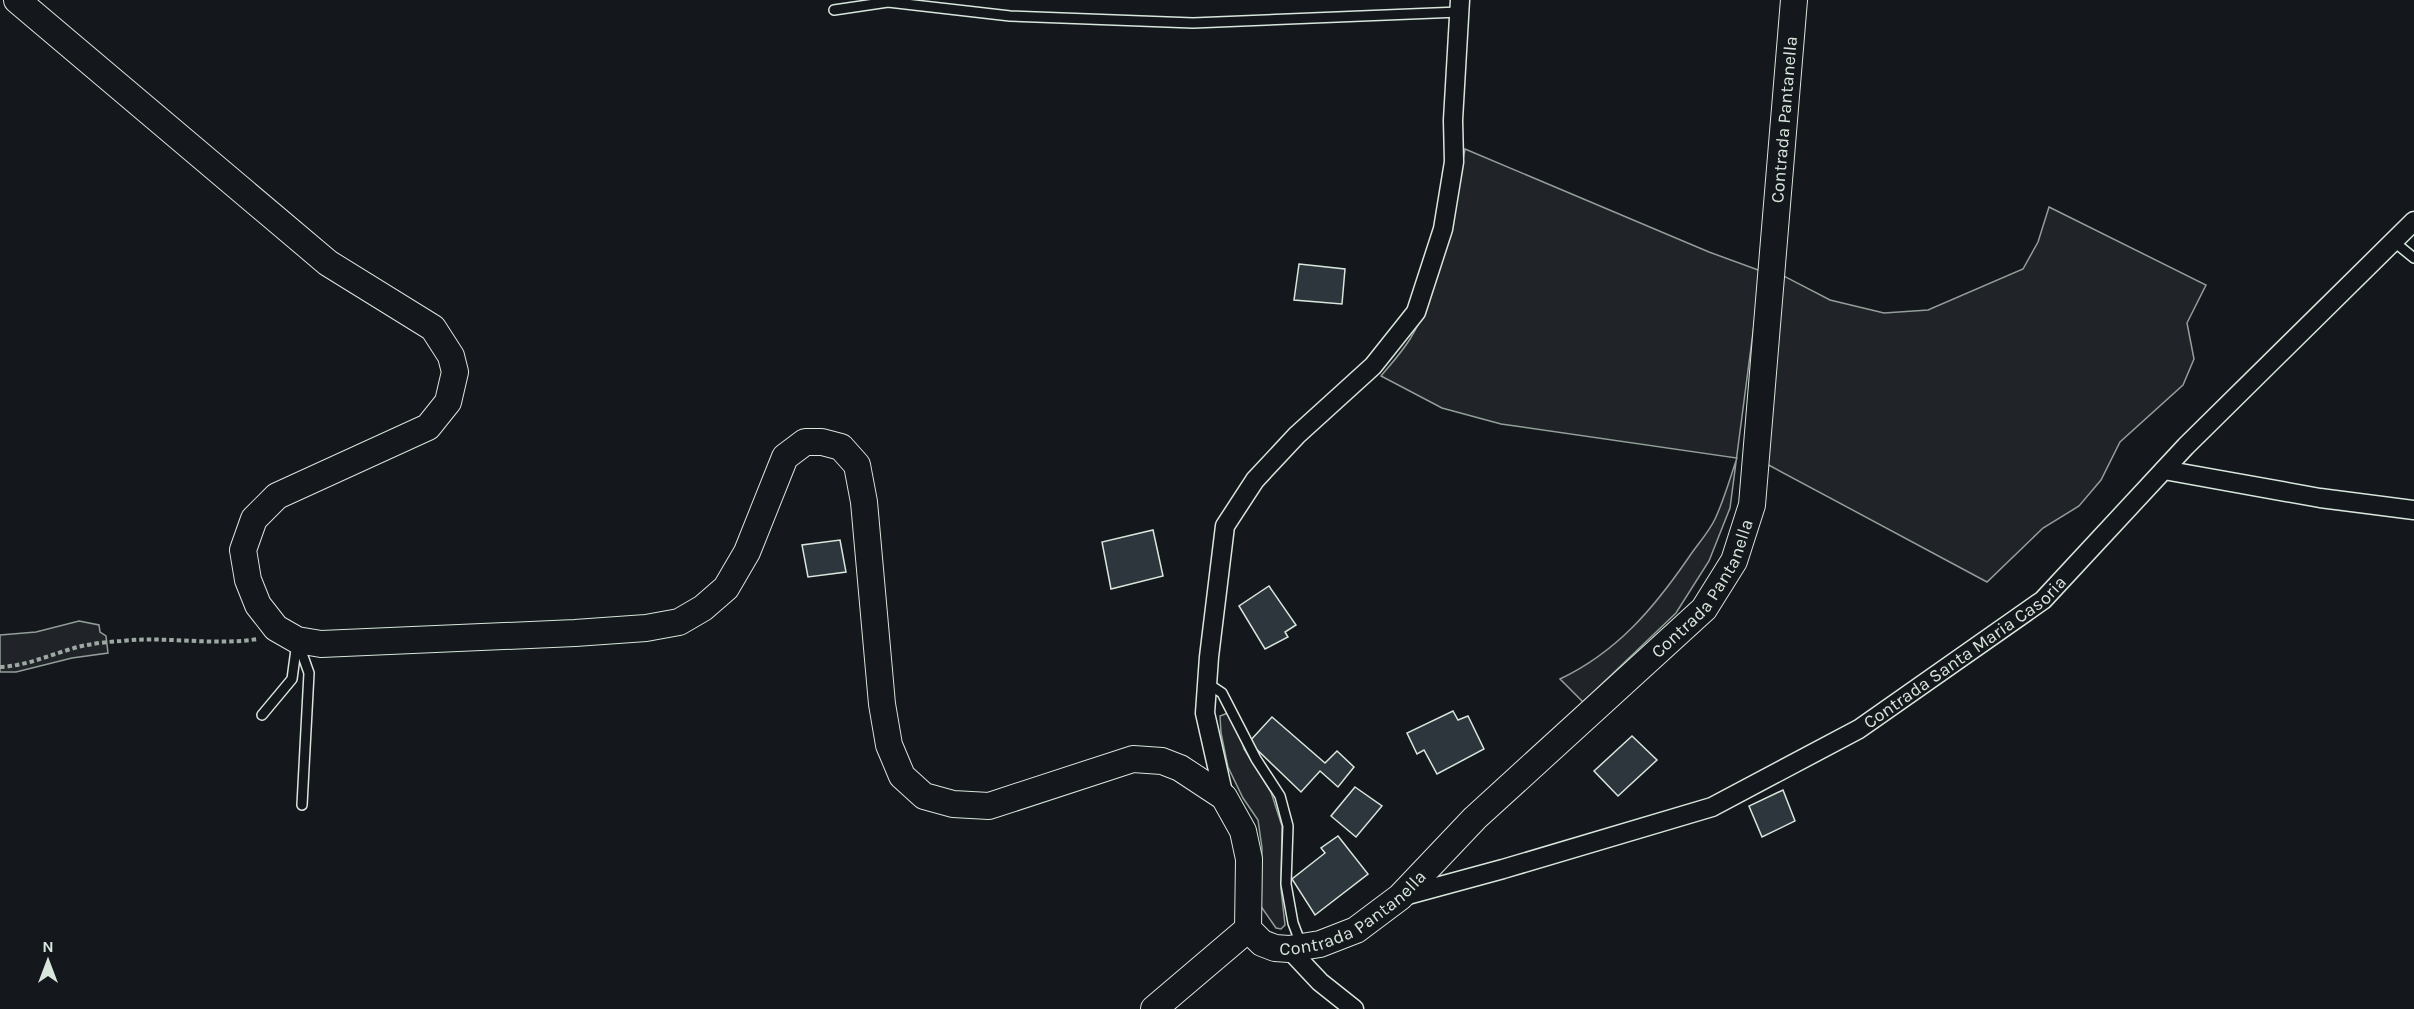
<svg xmlns="http://www.w3.org/2000/svg" width="2414" height="1009" viewBox="0 0 2414 1009" font-family="Karla,sans-serif">
<rect width="100%" height="100%" fill="#14181c"/>
<g fill="#202428" stroke="#939e99" stroke-width="1.5">
<path d="M1465,149L1709,252L1761,271L1730,508L1709,561L1676,613L1583,702L1560,679C1617,652 1654,608 1689,557C1697,545 1709,532 1715,519C1724,500 1730,478 1737,458L1501,424L1442,408L1381,376C1391,364 1402,352 1410,339C1442,288 1454,208 1465,149Z"/>
<path d="M2049,207L2206,285L2187,323L2194,359L2183,385L2120,442L2101,480L2079,506L2043,528L1987,582L1763,462L1778,273L1830,300L1884,313L1928,310L2023,269L2038,242Z"/>
<path d="M79,621L99,625L100,632L106,636L108,653L72,658L16,672H0V635L36,632Z"/>
<path d="M1228,713L1237,724L1244,749L1271,792L1282,826L1281,889L1285,925L1281,929L1276,928L1260,905L1262,848L1258,820L1243,798L1228,767L1221,733L1220,716Z"/>
</g>
<g fill="#2c363c" stroke="#d8e6dc" stroke-width="1.5">
<path d="M1299,264L1345,269L1342,304L1294,300Z"/>
<path d="M1153,530L1163,576L1111,589L1102,542Z"/>
<path d="M840,540L846,572L808,577L802,545Z"/>
<path d="M1269,586L1296,625L1285,632L1288,637L1265,649L1239,606Z"/>
<path d="M1453,711L1458,720L1468,716L1484,749L1437,774L1424,750L1417,754L1407,733Z"/>
<path d="M1272,717L1325,763L1337,751L1354,767L1338,787L1320,771L1301,792L1249,742Z"/>
<path d="M1632,736L1657,760L1618,796L1594,771Z"/>
<path d="M1355,787L1382,806L1356,837L1331,816Z"/>
<path d="M1783,790L1795,821L1762,837L1749,806Z"/>
<path d="M1338,836L1368,874L1315,915L1292,879L1325,853L1321,848Z"/>
</g>
<g fill="none" stroke-linecap="round" stroke-linejoin="round">
<g stroke="#d8e6dc" stroke-width="12">
<g id="lane">
<path d="M834,10L888,2L1010,16L1193,23L1459,12"/>
<path d="M2393,241L2414,258"/>
<path d="M299,645L309,673L302,805"/>
<path d="M1207,683L1222,693L1256,759L1280,796L1288,826L1286,884L1293,923L1301,944"/>
<path d="M262,715L292,679L297,642"/>
</g>
</g>
<g stroke="#d8e6dc" stroke-width="21">
<g id="street">
<path d="M2164,470L2320,498L2414,510"/>
<path d="M1224,797L1205,713L1209,657L1225,526L1255,480L1297,435L1373,366L1416,312L1443,229L1454,162L1453,120L1460,0"/>
<path id="s1" d="M1400,897L1503,869L1712,807L1859,729L2043,600L2186,446L2414,221"/>
<path d="M1289,949L1320,982L1354,1009"/>
</g>
</g>
<g stroke="#d8e6dc" stroke-width="28">
<g id="secondary">
<path d="M17,0L328,263L433,328L451,356L455,372L448,402L428,427L277,496L254,519L243,550L248,580L258,605L276,628L297,640L321,644L575,633L646,628L679,622L703,608L726,588L747,552L785,457L805,442H822L841,447L857,465L864,502L882,704L889,745L902,776L924,796L953,804L989,806L1133,759L1162,761L1180,768L1224,797L1243,831L1249,859L1248,929"/>
<path id="s2" d="M1248,929L1262,943L1275,948L1289,949L1320,944L1356,930L1400,897L1475,818L1704,609L1734,561L1752,505L1794,0"/>
<path d="M1154,1009L1248,929"/>
</g>
</g>
<path stroke="#9da8a2" stroke-width="4" stroke-dasharray="4.5 3" stroke-linecap="butt" d="M0,667C25,666 47,656 71,649C86,644 105,642 121,641C166,636 213,646 258,639"/>
<use href="#lane" stroke="#14181c" stroke-width="9"/>
<use href="#street" stroke="#14181c" stroke-width="18"/>
<use href="#secondary" stroke="#14181c" stroke-width="26"/>
</g>
<g text-anchor="middle" stroke-width="4.5" stroke-linejoin="round" paint-order="stroke">
<g font-size="18" fill="#d8e6dc" stroke="#14181c">
<text dy="6" stroke="none"><textPath href="#s2" startOffset="1094">Contrada Pantanella</textPath></text>
<text dy="6" stroke="none"><textPath href="#s2" startOffset="608">Contrada Pantanella</textPath></text>
<text dy="6" stroke="none"><textPath href="#s1" startOffset="622">Contrada Santa Maria Casoria</textPath></text>
<text dy="6" stroke="none"><textPath href="#s2" startOffset="122">Contrada Pantanella</textPath></text>
</g>
</g>
<g transform="translate(48 961)" stroke="#14181c" stroke-width="4.5" paint-order="stroke">
<path d="M0-4.5L10 22L0 15L-10 22Z" fill="#d8e6dc"/>
<text y="-9" font-size="16" font-weight="bold" text-anchor="middle" fill="#d8e6dc">N</text>
</g>
</svg>
